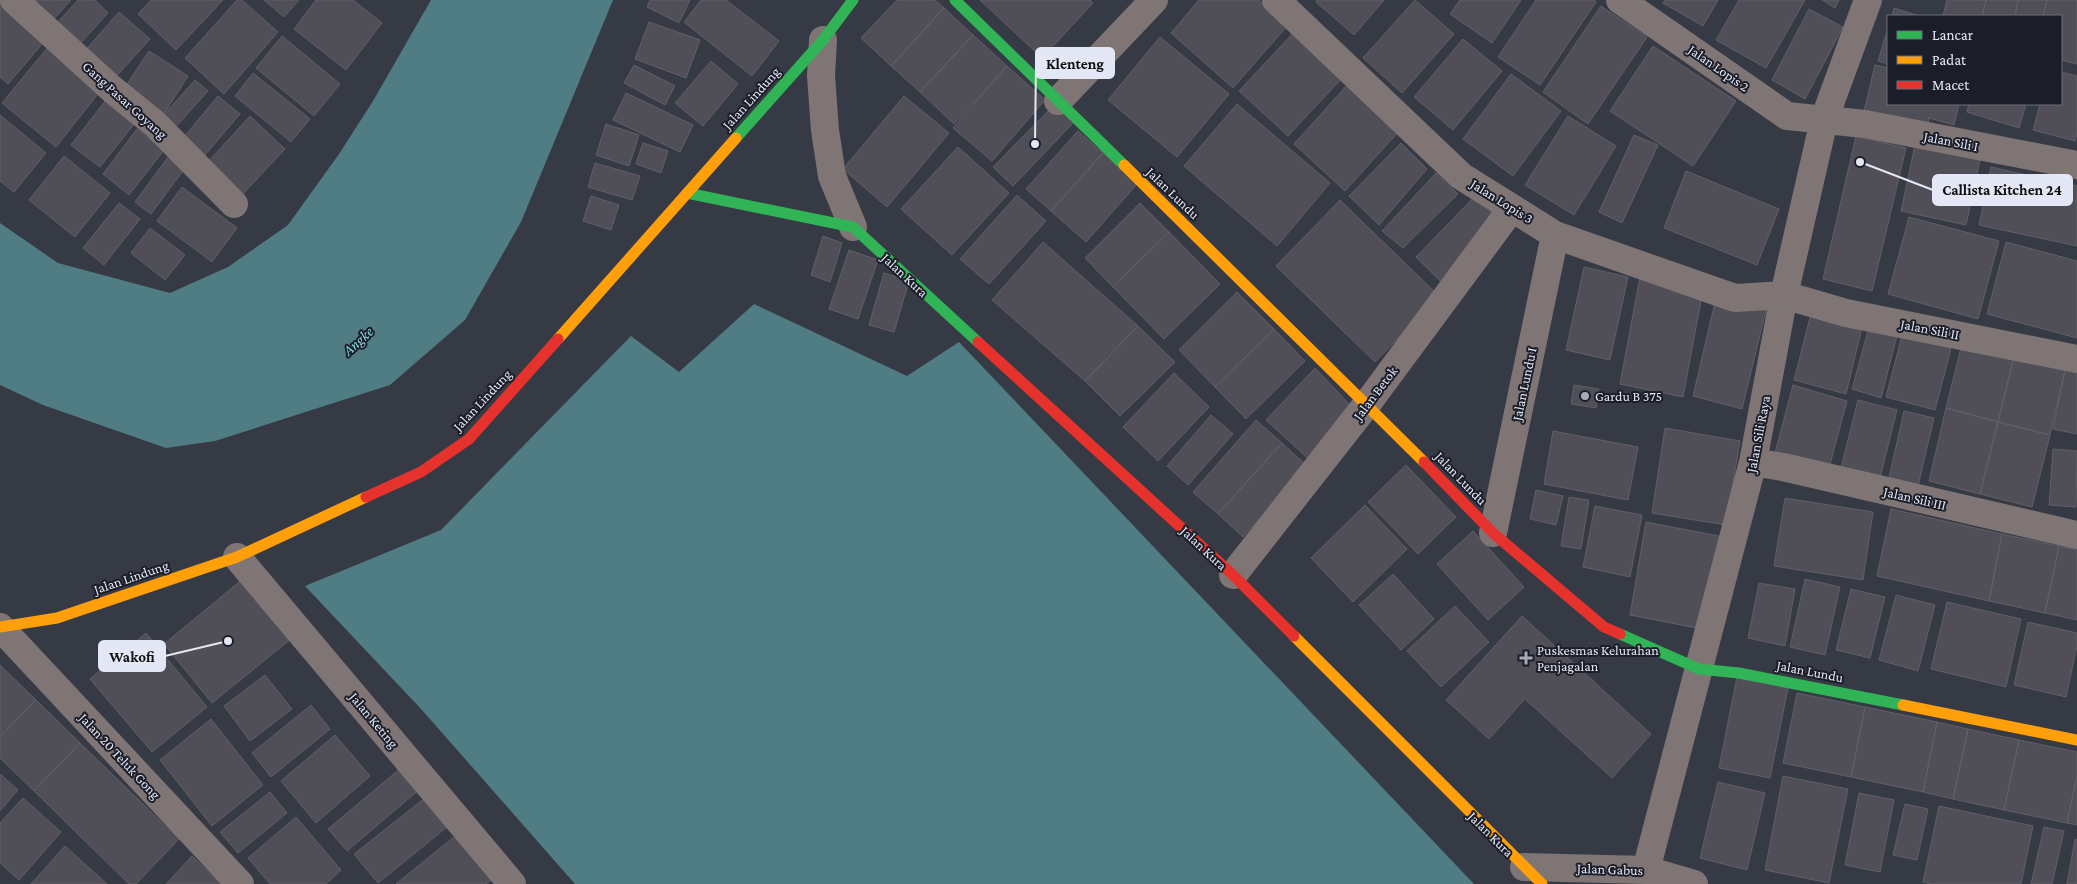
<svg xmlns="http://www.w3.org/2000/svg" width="2077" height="884" font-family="'Crimson Pro',serif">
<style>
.water{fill:#507c83}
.building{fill:#504e56;stroke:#615f68}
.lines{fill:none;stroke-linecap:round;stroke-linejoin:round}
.street{stroke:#807575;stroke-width:28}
.fast{stroke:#30b455;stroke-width:11}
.slow{stroke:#ff9f0a;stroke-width:11}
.jam{stroke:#e5322d;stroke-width:11}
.poi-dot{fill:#a7abb8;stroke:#1b1e28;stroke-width:2}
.labels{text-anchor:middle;stroke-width:4;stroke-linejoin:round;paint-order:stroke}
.street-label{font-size:14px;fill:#e4e8f6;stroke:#1b1e28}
.poi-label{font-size:14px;fill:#e4e8f6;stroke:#1b1e28;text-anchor:start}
.water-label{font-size:15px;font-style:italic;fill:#86d9e5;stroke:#1b1e28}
.leader{fill:none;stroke:#e4e8f6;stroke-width:2}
.callout-dot{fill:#e4e8f6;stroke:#1b1e28;stroke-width:2}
.callout{fill:#e4e8f6;stroke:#e4e8f6;stroke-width:2}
.callout-label{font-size:15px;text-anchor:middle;font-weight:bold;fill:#111}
</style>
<rect width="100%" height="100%" fill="#363a45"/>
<path class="water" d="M431,0H613L521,222L465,320L390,385L215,441L166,448L43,405L0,385V223L58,263L170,293L228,267L288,225L339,154L373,101Z
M754,304L907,376L959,342L1474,884H575L422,710L305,586L441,530L631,336L679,372Z"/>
<path class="building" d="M0,0H6L48,37L8,84L0,77Z
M26,0H71L51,22Z
M78,0H95L108,13L79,45L56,24Z
M151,0H223L176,50L138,14Z
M237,0H242L278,32L224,94L185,58Z
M264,0H299L284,17Z
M316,0H353L382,23L346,70L294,29Z
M650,0H690L679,23L647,7Z
M701,0H726L779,41L752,76L684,22Z
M897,0H935L944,8L891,66L861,38Z
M980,0H1090L1093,3L1042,58Z
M1199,0H1259L1288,25L1233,88L1171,33Z
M1317,0H1384L1354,35L1316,2Z
M1415,0L1454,34L1402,93L1363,58Z
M1460,0H1521L1492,43L1450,14Z
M1536,0H1594L1596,2L1540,85L1498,57Z
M1665,0H1718L1703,26L1663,3Z
M1739,0H1805L1766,68L1716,40Z
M1822,0H1839L1835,8Z
M1947,0H1986L1982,16H1943Z
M1986,0H2018L2015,16H1982Z
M2018,0H2047L2043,16H2015Z
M2047,0H2077V64L2061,60V16H2043Z
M1601,6L1647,37L1588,124L1543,92Z
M944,8L973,35L920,92L891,66Z
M1894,8L1919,16H1892Z
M1809,9L1843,27L1805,99L1772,80Z
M119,12L150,39L112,81L82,54Z
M649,22L700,40L686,78L635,59Z
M1888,28V64L1878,61Z
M1295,31L1344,76L1288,136L1239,91Z
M973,35L1007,66L954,124L920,92Z
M282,36L340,84L314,116L256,68Z
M1160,37L1229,94L1177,157L1108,100Z
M1463,39L1502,71L1453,130L1414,97Z
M1653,46L1736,101L1693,166L1610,111Z
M48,47L101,90L56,147L2,103Z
M149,51L188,76L162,117L122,92Z
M711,61L738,84L703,126L675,103Z
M634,65L675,86L665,105L624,83Z
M1875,65L1888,68V104H1959L1954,125L1929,118L1927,127L1864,111Z
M1007,66L1045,100L992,161L953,128Z
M2061,72L2077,76V133L2075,141L2033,130L2040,104H2061Z
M253,73L310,119L291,142L235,96Z
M1511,74L1561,111L1513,176L1463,139Z
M195,80L208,91L174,129L162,117Z
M1349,83L1401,129L1345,191L1294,144Z
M626,93L693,125L680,152L613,120Z
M218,96L240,114L205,155L184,137Z
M904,96L949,133L887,207L843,169Z
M106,100L135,123L100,167L71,145Z
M1057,102L1076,120L1013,186L993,167Z
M1237,104L1330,183L1277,246L1184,166Z
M1969,104H2026L2019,128L1967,112Z
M0,115L46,153L14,192L0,181Z
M250,116L285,149L242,195L207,163Z
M1568,116L1616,146L1574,215L1525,185Z
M606,124L639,135L629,166L596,155Z
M137,129L164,150L129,195L103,174Z
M1078,131L1103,153L1051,211L1026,189Z
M1634,135L1658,145L1622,223L1599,212Z
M1856,136L1906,148L1872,291L1823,279Z
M643,143L668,151L661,173L636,164Z
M1401,143L1427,169L1379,225L1349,196Z
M1915,145L1980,160L1966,225L1901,211Z
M958,147L1009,193L952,255L901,209Z
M1103,153L1137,184L1086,242L1051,211Z
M64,156L110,193L75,237L29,200Z
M169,156L185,168L151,214L135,202Z
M595,163L640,176L632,200L588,187Z
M1991,167L2077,186V246L1979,225Z
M1686,171L1779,209L1757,265L1664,228Z
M1436,173L1458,194L1403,248L1382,231Z
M182,187L237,228L212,262L157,221Z
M1479,192L1503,218L1446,287L1416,257Z
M1017,195L1046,221L989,284L960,259Z
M591,196L619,205L611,230L583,221Z
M1340,200L1439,296L1375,362L1276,266Z
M119,203L140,219L104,265L83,248Z
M1140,203L1169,232L1113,287L1085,258Z
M1909,217L1999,241L1978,319L1888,294Z
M150,228L185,255L165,280L131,253Z
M1169,232L1220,284L1164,339L1113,287Z
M823,236L842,243L830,282L811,275Z
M1043,242L1138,326L1085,381L992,300Z
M2006,242L2077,261V338L1987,314Z
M849,250L878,260L858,319L829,309Z
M1584,267L1628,277L1610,360L1566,350Z
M884,273L909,281L894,332L869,325Z
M1640,277L1703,290L1683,397L1620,384Z
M1237,292L1274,329L1215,387L1179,350Z
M1716,298L1766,310L1742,409L1693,396Z
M1813,306L1864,319L1846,394L1794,380Z
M1871,320L1899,328L1881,398L1852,389Z
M1138,326L1175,362L1120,416L1085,381Z
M1904,328L1953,341L1935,410L1886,397Z
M1274,329L1305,361L1246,419L1215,387Z
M1963,340L2015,353L1998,422L1946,408Z
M2015,353L2066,366L2050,435L1998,422Z
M2066,366L2077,369V434L2053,429Z
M1315,368L1352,407L1313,463L1266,420Z
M1174,373L1209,407L1158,461L1123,427Z
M1574,385L1599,389L1596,408L1571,404Z
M1793,385L1847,401L1829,468L1775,453Z
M1858,400L1897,410L1880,478L1841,468Z
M1946,408L1998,422L1980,494L1929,481Z
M1904,411L1934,418L1918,486L1889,478Z
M1211,415L1233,434L1188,485L1167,466Z
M1256,420L1282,443L1218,514L1193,492Z
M1998,422L2050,435L2032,507L1980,494Z
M1665,428L1740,441L1726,525L1652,513Z
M1553,431L1638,447L1628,500L1544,484Z
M1282,443L1307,466L1243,537L1218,514Z
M2053,449L2077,451L2076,507L2049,505Z
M1406,465L1456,517L1418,554L1368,502Z
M1536,490L1563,496L1556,525L1530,519Z
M1569,497L1589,500L1581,549L1561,546Z
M1785,498L1873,512L1863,580L1774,566Z
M1365,505L1407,549L1353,602L1311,558Z
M1595,506L1642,515L1630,577L1583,567Z
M1891,509L2002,534L1989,601L1877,576Z
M1646,522L1724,537L1707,630L1630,615Z
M1473,531L1524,587L1488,620L1437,564Z
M2002,534L2059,546L2045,613L1989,601Z
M2059,546L2077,550V620L2045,613Z
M1393,574L1434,619L1401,650L1359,605Z
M244,578L292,638L212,703L164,644Z
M1805,579L1840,587L1825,655L1790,647Z
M1759,583L1795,589L1785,646L1748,638Z
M1851,589L1885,597L1870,658L1836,650Z
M1896,595L1935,605L1918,671L1879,660Z
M1947,602L2021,619L2006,687L1931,669Z
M1455,606L1489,642L1441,687L1407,651Z
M1522,616L1651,734L1612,778L1525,699L1489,739L1446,700Z
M2028,622L2077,633V646L2066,697L2014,685Z
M146,633L207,707L152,752L90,679Z
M0,665L36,700L0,737Z
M265,675L292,709L250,741L224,706Z
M1737,677L1788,688L1770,778L1719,768Z
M1797,693L1865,707L1851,777L1783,763Z
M36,700L80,743L34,791L0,758V737Z
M311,705L330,729L271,777L252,753Z
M1865,707L1937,722L1923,792L1851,777Z
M211,719L263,785L212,826L160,760Z
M1937,722L1968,729L1953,799L1923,792Z
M1968,729L2019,740L2004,810L1953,799Z
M335,735L370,776L316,823L281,781Z
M2019,740L2077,752V775L2067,823L2004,810Z
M80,743L179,839L136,884H129L34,791Z
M402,767L421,788L347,851L328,829Z
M0,774L18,790L0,811Z
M2077,775V825L2067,823Z
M1783,776L1848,789L1829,883L1765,870Z
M1718,782L1765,793L1747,870L1700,858Z
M270,792L287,813L238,853L220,832Z
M1859,793L1894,800L1880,872L1845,865Z
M430,794L453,822L378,883L354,854Z
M23,798L61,832L19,880L0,863V823Z
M1905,804L1928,809L1917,860L1893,855Z
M1939,806L2033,826L2021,884H1931L1923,882Z
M296,817L341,870L326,884H270L248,858Z
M2044,827L2064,831L2052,884H2031Z
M459,833L495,877L486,884H396Z
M2075,839L2077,840V884H2067Z
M65,846L107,884H31Z
M192,856L221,884H166Z"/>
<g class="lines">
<path class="street" d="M14,0L113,90L155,124L234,204
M1276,0L1461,176L1555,235L1735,298L1784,295L1846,313L2077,359
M1620,0L1787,116L1865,124L2077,165
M823,40L821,76L825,130L832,176L853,227
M1058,101L1154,0
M1753,462L1783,467L2077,535
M1493,533L1555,235
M237,557L512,884
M1233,575L1367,404L1512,208
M0,627L240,884
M1524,867L1646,870L1694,884
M1646,870L1753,462L1784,295L1824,120L1868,0"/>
<path class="fast" d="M955,0L1124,165
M736,138L823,40L853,0
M687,193L853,227L978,342
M1620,634L1699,669L1739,673L1903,705"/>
<path class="slow" d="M1124,165L1424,462
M558,339L736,138
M0,627L57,618L237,557L366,497
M1294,636L1542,884
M1903,705L2077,740"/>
<path class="jam" d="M978,342L1233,575L1294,636
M1424,462L1493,533L1604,627L1620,634
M366,497L421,472L469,439L558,339"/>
</g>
<g class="poi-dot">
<circle cx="1585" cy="396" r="5"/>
<path d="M1523.5 650.5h5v5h5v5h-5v5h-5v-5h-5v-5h5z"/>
</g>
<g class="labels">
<g class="street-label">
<text transform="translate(1719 68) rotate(35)" y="5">Jalan Lopis 2</text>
<text transform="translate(751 98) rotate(-48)" y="5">Jalan Lindung</text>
<text transform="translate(125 100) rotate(42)" y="5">Gang Pasar Goyang</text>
<text transform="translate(1951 141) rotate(11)" y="5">Jalan Sili I</text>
<text transform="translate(1173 193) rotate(44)" y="5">Jalan Lundu</text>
<text transform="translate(1502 201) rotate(32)" y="5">Jalan Lopis 3</text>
<text transform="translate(905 275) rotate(43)" y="5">Jalan Kura</text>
<text transform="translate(1930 329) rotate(11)" y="5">Jalan Sili II</text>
<text transform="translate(1524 384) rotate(-78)" y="5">Jalan Lundu I</text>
<text transform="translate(1375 393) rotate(-53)" y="5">Jalan Betok</text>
<text transform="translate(482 400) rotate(-47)" y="5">Jalan Lindung</text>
<text transform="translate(1758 434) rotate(-79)" y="5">Jalan Sili Raya</text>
<text transform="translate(1461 478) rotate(46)" y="5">Jalan Lundu</text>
<text transform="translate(1915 498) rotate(13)" y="5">Jalan Sili III</text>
<text transform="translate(1204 548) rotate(43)" y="5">Jalan Kura</text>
<text transform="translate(131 577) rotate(-19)" y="5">Jalan Lindung</text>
<text transform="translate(1810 671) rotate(11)" y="5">Jalan Lundu</text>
<text transform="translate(374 720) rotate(50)" y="5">Jalan Keting</text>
<text transform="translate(120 756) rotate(47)" y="5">Jalan 20 Teluk Gong</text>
<text transform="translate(1491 834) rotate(45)" y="5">Jalan Kura</text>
<text transform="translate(1610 869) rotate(2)" y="5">Jalan Gabus</text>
</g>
<g class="poi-label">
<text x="1595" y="401">Gardu B 375</text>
<text x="1537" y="655">Puskesmas Kelurahan<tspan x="1537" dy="16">Penjagalan</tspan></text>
</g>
<g class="water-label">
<text transform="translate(358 341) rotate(-42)" y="5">Angke</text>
</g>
</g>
<path class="leader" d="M1035 144L1036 63M1860 162L1933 190M228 641L165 656"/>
<g class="callout-dot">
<circle cx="1035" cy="144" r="5"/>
<circle cx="1860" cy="162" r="5"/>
<circle cx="228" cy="641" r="5"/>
</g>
<g class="callout">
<rect x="1036" y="48" width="78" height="30" rx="5"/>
<rect x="1933" y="175" width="139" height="30" rx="5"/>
<rect x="99" y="641" width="66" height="30" rx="5"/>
</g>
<g class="callout-label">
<text x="1075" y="69">Klenteng</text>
<text x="2002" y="195">Callista Kitchen 24</text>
<text x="132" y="662">Wakofi</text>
</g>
<rect x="1887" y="15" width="175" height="90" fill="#1b1e28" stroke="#6b6f7a"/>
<rect x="1897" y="31" width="25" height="8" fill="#30b455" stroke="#6b6f7a"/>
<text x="1932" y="40" font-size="15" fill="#e4e8f6">Lancar</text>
<rect x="1897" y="56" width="25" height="8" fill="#ff9f0a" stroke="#6b6f7a"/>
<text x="1932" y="65" font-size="15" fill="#e4e8f6">Padat</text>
<rect x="1897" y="81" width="25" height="8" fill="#e5322d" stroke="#6b6f7a"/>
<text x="1932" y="90" font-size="15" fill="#e4e8f6">Macet</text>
</svg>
